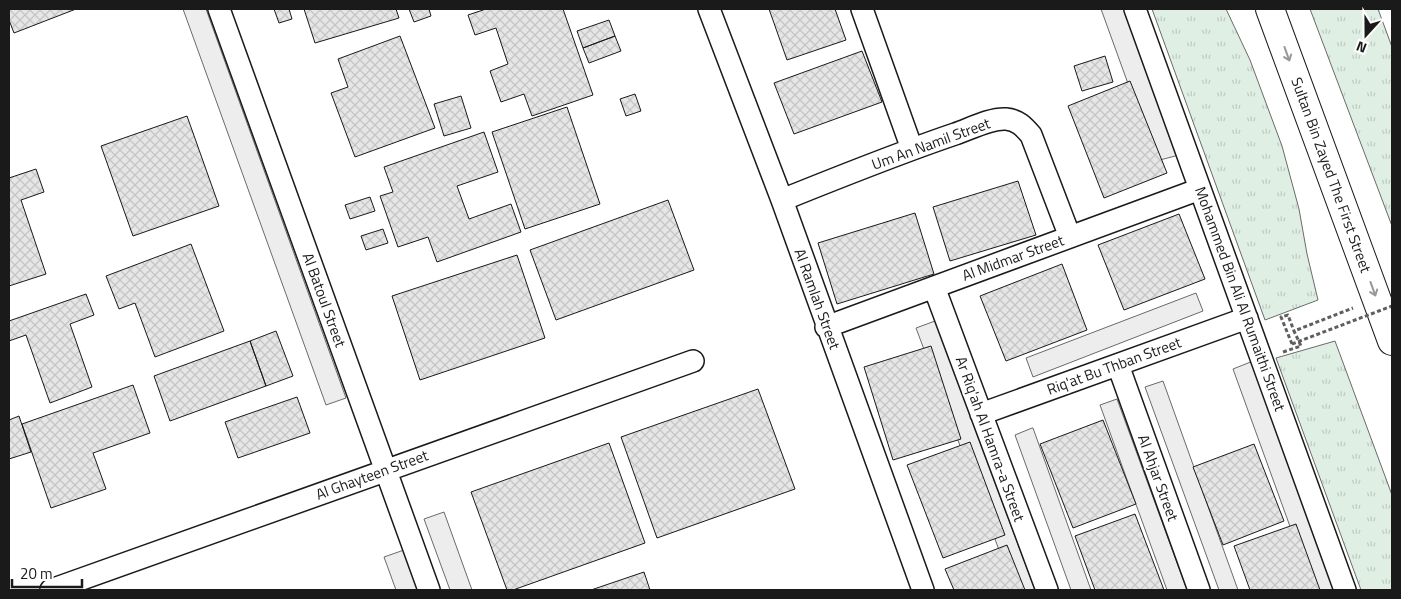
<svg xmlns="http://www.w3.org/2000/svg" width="1401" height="599" font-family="'Titillium Web',sans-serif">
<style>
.grass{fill:url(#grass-tufts);stroke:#6a6a6a}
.parking{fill:#ededed;stroke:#6a6a6a}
.building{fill:url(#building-cross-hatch);stroke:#1a1a1a}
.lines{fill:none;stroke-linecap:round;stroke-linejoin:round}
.street-casing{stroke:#1a1a1a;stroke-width:24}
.primary-casing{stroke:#1a1a1a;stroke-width:30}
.path{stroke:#5f5f5f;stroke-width:3;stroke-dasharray:4 2.5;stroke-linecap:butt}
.street{stroke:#fff;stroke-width:21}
.primary{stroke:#fff;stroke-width:28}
.path-bridge{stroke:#5f5f5f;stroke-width:3;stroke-dasharray:4 2.5;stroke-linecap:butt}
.oneway{stroke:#989898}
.labels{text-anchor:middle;stroke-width:4;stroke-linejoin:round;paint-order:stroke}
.street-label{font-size:15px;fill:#1a1a1a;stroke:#fff}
</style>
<defs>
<pattern id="grass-tufts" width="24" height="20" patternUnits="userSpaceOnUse" patternTransform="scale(1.25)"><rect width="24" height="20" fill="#e0efe3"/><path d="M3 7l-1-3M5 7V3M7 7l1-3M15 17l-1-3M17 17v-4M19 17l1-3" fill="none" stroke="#c0ccc2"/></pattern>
<pattern id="building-cross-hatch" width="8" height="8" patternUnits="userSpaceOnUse" patternTransform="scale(1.25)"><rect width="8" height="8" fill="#e6e6e6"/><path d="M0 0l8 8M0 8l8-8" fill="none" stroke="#c5c5c5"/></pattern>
</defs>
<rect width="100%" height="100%" fill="#fff"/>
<path class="grass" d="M1152,9H1226L1250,60L1282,146L1299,209L1307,254L1318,300L1265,320Z
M1310,9H1378L1392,47V226Z
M1335,341L1392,495V590H1361L1276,358Z"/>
<path class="parking" d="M183,9H206L346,398L326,405Z
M1101,9H1126L1179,155L1156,161Z
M1196,293L1203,311L1033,377L1026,358Z
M935,321L1035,590H1014L916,328Z
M1253,361L1336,590H1313L1233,369Z
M1163,381L1238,590H1219L1145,387Z
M1117,399L1187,590H1167L1100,405Z
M1032,428H1033L1091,590H1071L1015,435Z
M444,512L472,590H450L424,519Z
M404,550L418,590H396L384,557Z"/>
<path class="building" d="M9,9H76L14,33L9,20Z
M274,9H289L292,19L279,23Z
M304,9H396L399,18L315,43Z
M409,9H429L431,16L414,22Z
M486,9H563L593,95L532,116L524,94L501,102L490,71L508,64L496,28L475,35L468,15Z
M769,9H835L846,40L787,60Z
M609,20L615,36L583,48L577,31Z
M400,36L435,128L355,157L331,93L348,87L338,59Z
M615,36L621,51L589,63L583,48Z
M862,51L882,102L794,134L774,83Z
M1105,56L1113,82L1082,91L1074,66Z
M1130,81L1167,173L1104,198L1068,106Z
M635,94L641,111L626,116L620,99Z
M461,96L471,128L444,136L434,104Z
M567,107L600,204L525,229L492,132Z
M187,116L219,206L133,236L101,146Z
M484,132L498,172L457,186L469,219L511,204L521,232L437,262L428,237L398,247L380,196L393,192L384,167Z
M36,169L44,192L21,200L46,274L9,286V178Z
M1018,181L1036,235L950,261L933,207Z
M370,197L375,211L350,219L345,205Z
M668,200L694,270L556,320L530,250Z
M915,213L934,274L837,304L818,243Z
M1179,214L1205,279L1124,310L1098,245Z
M383,229L388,243L366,250L361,236Z
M191,244L224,331L155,357L135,303L119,309L106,276Z
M517,255L545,338L420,380L392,296Z
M1062,264L1087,330L1006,361L980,296Z
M86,294L94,315L70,324L92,387L50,403L26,335L9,341V321Z
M276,331L293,376L266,386L250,341Z
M250,341L266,386L170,421L154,376Z
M931,346L961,439L893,460L864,367Z
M133,385L150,433L93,453L106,489L51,508L22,424Z
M758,389L795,489L657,538L621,437Z
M297,397L310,433L238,458L225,422Z
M19,416L31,452L9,459V420Z
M1103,420L1136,504L1073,528L1040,444Z
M970,442L1005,535L943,558L907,465Z
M609,443L645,543L513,590H507L471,492Z
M1254,444L1284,521L1223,545L1193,467Z
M1135,514L1164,590H1095L1075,536Z
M1296,524L1320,590H1250L1234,546Z
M1007,545L1025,590H954L945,569Z
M644,572L650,590H591Z"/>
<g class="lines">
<defs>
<path id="street" d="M219,9L429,590
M709,9L782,200L923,590
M862,9L912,149
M1135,9L1345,590
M782,200C839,177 896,154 955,134C970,129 990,118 1006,119C1018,120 1024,127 1031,135L1070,237
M934,287L1047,590
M826,327L1200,189
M1118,365L1199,590
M981,414L1247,318
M51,590L693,361"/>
<path id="primary" d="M1270,9L1392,341"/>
</defs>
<use href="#street" class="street-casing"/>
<use href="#primary" class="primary-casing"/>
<path class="path" d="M1292,344L1281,317L1288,315L1294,331
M1283,352L1301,346L1294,331L1353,308"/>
<use href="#street" class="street"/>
<use href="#primary" class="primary"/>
<path class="path-bridge" d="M1292,344L1392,306"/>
</g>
<defs><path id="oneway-shaft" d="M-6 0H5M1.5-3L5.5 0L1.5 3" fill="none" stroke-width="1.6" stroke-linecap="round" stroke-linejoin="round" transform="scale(1.25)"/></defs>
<g class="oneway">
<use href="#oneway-shaft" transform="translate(1287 54) rotate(70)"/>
<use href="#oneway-shaft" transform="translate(1373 289) rotate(70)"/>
</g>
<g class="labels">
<g class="street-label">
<text transform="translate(931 144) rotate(-20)" y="5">Um An Namil Street</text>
<text transform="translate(1331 175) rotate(70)" y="5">Sultan Bin Zayed The First Street</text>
<text transform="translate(1013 258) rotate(-20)" y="5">Al Midmar Street</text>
<text transform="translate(817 299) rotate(70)" y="5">Al Ramlah Street</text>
<text transform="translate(1240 299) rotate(70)" y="5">Mohammed Bin Ali Al Rumaithi Street</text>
<text transform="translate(324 300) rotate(70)" y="5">Al Batoul Street</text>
<text transform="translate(1114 366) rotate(-20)" y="5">Riq'at Bu Thban Street</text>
<text transform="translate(990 439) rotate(70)" y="5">Ar Riq'ah Al Hamra-a Street</text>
<text transform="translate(372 475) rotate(-20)" y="5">Al Ghayteen Street</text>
<text transform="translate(1158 478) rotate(70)" y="5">Al Ahjar Street</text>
</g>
</g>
<rect width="1401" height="599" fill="none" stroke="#1a1a1a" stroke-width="20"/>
<g transform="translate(1366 35) rotate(201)" stroke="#ffffff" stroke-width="4" paint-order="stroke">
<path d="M0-4L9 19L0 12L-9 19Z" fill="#1a1a1a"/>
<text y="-8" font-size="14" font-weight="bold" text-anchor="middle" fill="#1a1a1a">N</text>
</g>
<path d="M12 579v8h70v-8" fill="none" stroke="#1a1a1a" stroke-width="2.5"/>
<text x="20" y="579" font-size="15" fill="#1a1a1a" stroke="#ffffff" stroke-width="4" paint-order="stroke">20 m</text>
</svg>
